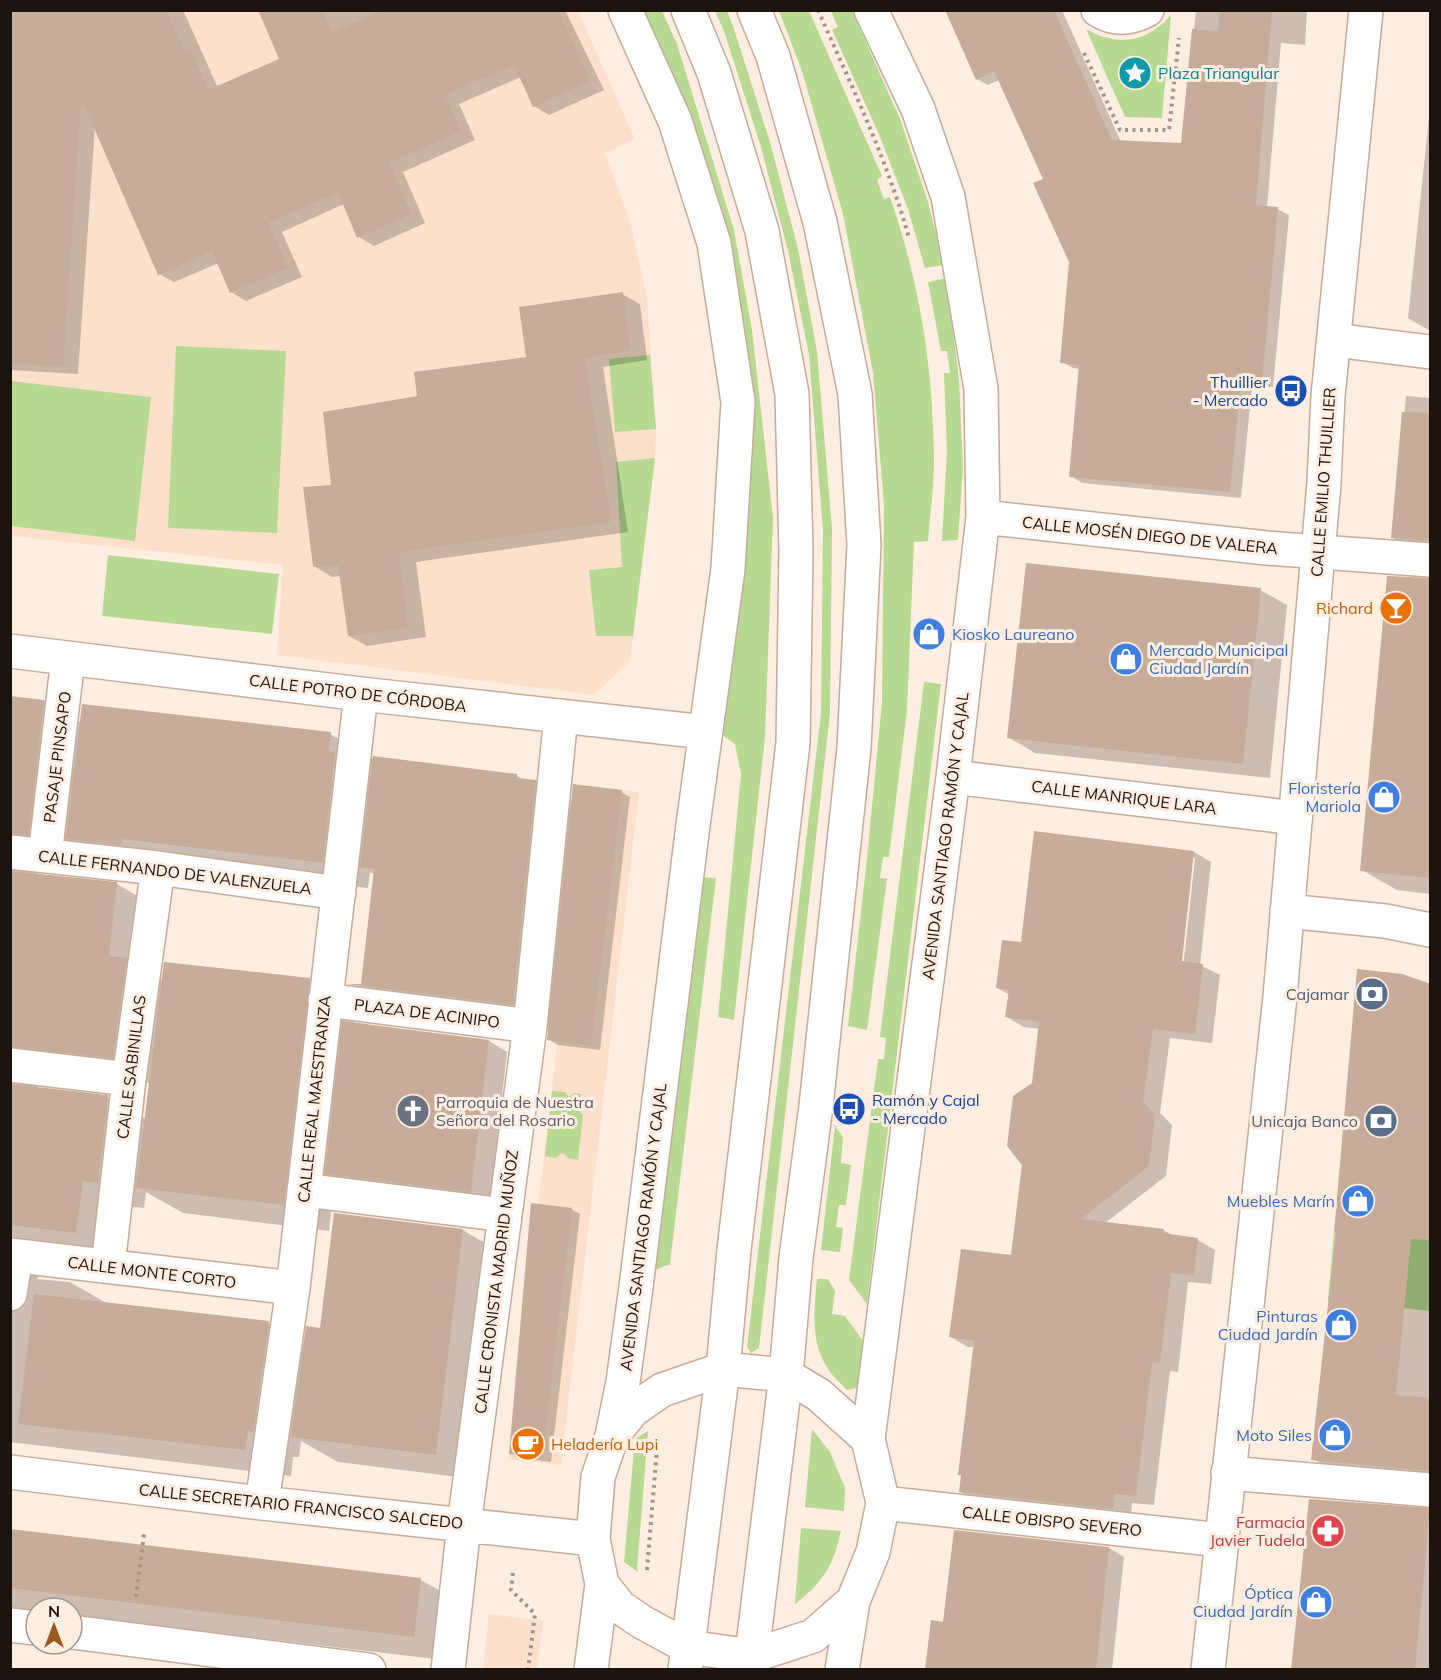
<svg xmlns="http://www.w3.org/2000/svg" width="1441" height="1680" font-family="Mulish,sans-serif">
<style>
.built{fill:#fce0cc}
.green{fill:#b7d992}
.shadow{fill:#0003;fill-rule:evenodd}
.building{fill:#c6ac99}
.lines{fill:none;stroke-linecap:round;stroke-linejoin:round}
.minor-casing{stroke:#c6ac99;stroke-width:36}
.major-casing{stroke:#c6ac99;stroke-width:36}
.path{stroke:#a3958b;stroke-width:4;stroke-dasharray:3 4.5;stroke-linecap:butt}
.minor{stroke:#fff;stroke-width:33}
.major{stroke:#fff;stroke-width:33}
.labels{text-anchor:middle;stroke-width:6;stroke-linejoin:round;paint-order:stroke}
.culture-label{font-size:16px;fill:#0d838f;stroke:#feede1;text-anchor:start}
.transit-label{font-size:16px;fill:#164399;stroke:#feede1;text-anchor:end}
.street-label{font-size:16px;fill:#1c130c;stroke:#feede1}
.food-label{font-size:16px;fill:#c56008;stroke:#feede1;text-anchor:end}
.shop-label{font-size:16px;fill:#366cbe;stroke:#feede1;text-anchor:end}
.service-label{font-size:16px;fill:#4e5e75;stroke:#feede1;text-anchor:end}
.worship-label{font-size:16px;fill:#5b616d;stroke:#feede1;text-anchor:start}
.health-label{font-size:16px;fill:#be3a42;stroke:#feede1;text-anchor:end}
</style>
<rect width="100%" height="100%" fill="#feede1"/>
<path class="built" d="M11,11H578L635,139L605,153L630,221L647,297L656,429L655,458L630,661L594,695L277,655L283,565L11,536Z
M622,790L639,792L561,1465L508,1459L574,903Z
M489,1614L543,1621L537,1669H483Z"/>
<path class="green" d="M635,11H662L677,44L734,230L752,330L773,518L765,737L734,1020L718,1017L741,774L735,744L718,732L747,405Z
M715,11H727L733,26L770,142L798,249L817,351L832,529L830,713L759,1348L751,1353L747,1347L821,713L823,531L809,355L788,251L761,147L724,31Z
M779,11H809L882,176L877,180L884,199L890,197C920,284 933,367 934,459C934,486 930,514 928,541L914,542L907,710L889,857H883L880,878L887,879L867,1030L848,1026L867,859L882,702L884,504L873,373L843,214L802,71Z
M831,11H852L900,119L928,202L944,265L925,268L908,209L878,132L832,30L838,27Z
M1171,15L1162,118L1125,117L1086,29C1118,47 1146,43 1171,15Z
M946,278L959,379L963,467L958,540L942,541L947,451L944,373H950L947,351H941L928,282Z
M176,346L286,351L277,533L168,528Z
M650,355L656,429L615,432L609,359Z
M11,381L151,397L135,541L11,526Z
M655,458L633,636H596L589,570L622,567L616,462Z
M108,555L279,574L272,634L102,616Z
M924,682L941,684L867,1304L849,1280L878,1059H884L886,1038L880,1037Z
M699,877L716,878L670,1264L653,1271Z
M552,1091L565,1092L569,1097L574,1093L581,1094L580,1113L583,1114L578,1160L567,1158L565,1154L561,1153L556,1158L545,1156Z
M835,1126L843,1137L841,1163L851,1165L846,1205H839L836,1227L843,1228L840,1252L821,1250Z
M1334,1232L1430,1240V1311L1328,1300Z
M817,1279H828L835,1291L832,1314L845,1316L863,1341L858,1382L856,1388L847,1390C841,1383 833,1377 828,1369C810,1341 814,1310 817,1279Z
M812,1429L830,1452L845,1488L844,1511L805,1507Z
M648,1431L637,1570L638,1572L624,1562L635,1439Z
M801,1528L841,1531C833,1567 823,1582 795,1604Z"/>
<path class="shadow" d="M10,10H183L218,88L281,60L260,10H565L604,90L549,115L534,106L521,77L459,104L475,140L403,172L425,223L374,246L359,237L344,204L282,232L302,277L246,301L231,292L219,263L174,282L159,274L95,126L78,374L10,370Z
M947,10H1062L1121,142L1183,145L1196,10H1307L1305,45L1281,43L1267,207L1277,209L1289,215L1273,387L1252,386L1241,498L1082,483L1071,476L1080,369L1073,368L1062,362L1070,262L1045,179L999,80L988,85L977,79Z
M1430,107V331L1408,318Z
M622,294L640,304L647,360L603,367L628,532L416,562L426,637L367,646L349,636L341,576L332,577L314,566L333,486L418,397L527,358Z
M1406,396L1430,398V558L1393,538Z
M1430,580V894L1397,890L1362,870Z
M1260,590L1287,605L1270,778L1035,753L1008,737Z
M10,697L44,701L81,723L330,734L374,759L517,776L524,780L535,781L573,803L621,792L630,797L600,1050L558,1045L549,1040L550,1029L394,1009L352,985L362,986L375,875L370,872L368,888L167,865L41,867L37,875L117,884L162,910L155,976L163,980H309L355,1006L353,1024L489,1041L507,1052L490,1202L335,1178L329,1231L183,1213L146,1192L144,1208L128,1206L121,1269L41,1270L37,1279L70,1282L108,1304L269,1323L305,1344L322,1329L463,1230L508,1257L482,1480L338,1462L301,1441L299,1457H293L291,1476L10,1442ZM58,1072L150,1083L146,1119L108,1097L37,1089L40,1080Z
M1194,852L1211,862L1200,965L1220,975L1212,1043L1170,1038L1160,1113L1172,1125L1166,1176L1105,1223L1163,1230L1174,1236L1198,1240L1215,1250L1211,1284L1188,1282L1178,1372L1170,1371L1154,1505L1132,1503L1131,1518L978,1502L960,1492L975,1347H968L951,1337L1012,1257L1040,1029L1024,1027L1007,1017L1010,995L997,988L1022,944ZM1192,858H1195L1183,969L1180,968Z
M1430,985V1488L1350,1480L1313,1459Z
M571,1209L580,1214L551,1462L519,1458L510,1453Z
M1430,1510V1670H1293Z
M10,1530L421,1580L467,1606L460,1662L72,1616V1608H36V1612L10,1609Z
M1109,1548L1124,1557L1112,1670H926L945,1623Z"/>
<path class="building" d="M10,10H166L185,52L190,49L208,90L279,59L258,10H322L332,33L383,10H558L590,81L533,107L514,65L445,95L461,131L389,163L411,214L357,238L338,192L268,223L288,268L230,293L212,251L158,275L81,98L63,367L10,363Z
M945,10H1054L1112,140L1181,143L1192,29L1218,31L1220,10H1272L1256,205L1278,207L1262,382L1241,380L1230,492L1069,477L1079,365L1060,363L1069,262L1033,183L1043,179L994,71L976,80Z
M623,292L630,350L585,358L611,522L399,552L408,628L348,636L338,565L313,567L303,487L331,485L323,412L417,396L414,372L526,357L519,307Z
M1402,412L1431,413V541L1391,538Z
M1026,563L1261,588L1243,764L1007,738Z
M1387,576L1431,578V878L1360,871Z
M10,696L44,700L29,835L10,834Z
M82,704L331,732L329,751L335,752L323,863L122,839L121,845L66,839Z
M373,756L517,774V778L536,780L513,1005L347,984H361L374,869L360,867Z
M573,784L622,790L591,1046L547,1040Z
M1034,831L1194,851L1182,961L1203,964L1195,1034L1153,1029L1143,1102L1155,1114L1149,1166L1081,1219L1164,1229L1163,1233L1198,1238L1194,1275L1171,1273L1160,1363L1152,1362L1136,1496L1115,1494L1113,1509L959,1492L961,1475H958L974,1341L949,1337L961,1249L1011,1255L1022,1165L1007,1146L1013,1096L1032,1083L1039,1022L1005,1017L1009,990L996,988L1002,940L1021,942Z
M10,871L117,882L109,956L127,958L113,1058L10,1047Z
M164,962L310,978L284,1205L136,1188Z
M1357,969L1402,974L1431,984V1240L1411,1239L1396,1395L1431,1398V1471L1311,1460L1336,1232H1334Z
M342,1021L489,1040L471,1192L325,1174Z
M10,1084L108,1095L98,1183L83,1181L76,1233L10,1225Z
M531,1203L572,1208L542,1458L509,1454Z
M334,1213L463,1229L436,1455L291,1437L306,1326L320,1328Z
M34,1294L269,1321L253,1432L248,1431L245,1450L18,1424Z
M1309,1499L1430,1508L1415,1670H1291Z
M10,1529L421,1578L414,1637L10,1588Z
M954,1530L1109,1547L1096,1670H925L931,1620L943,1622Z"/>
<g class="lines">
<defs>
<path id="minor" d="M1098,10C1115,21 1130,19 1147,10
M1334,340L1430,352
M983,517L1267,548L1430,560
M10,651L361,694L705,732
M953,777L1295,818
M10,852L158,868L339,893
M45,856L68,658
M1287,911L1385,921L1430,930
M325,1000L530,1026
M10,1065L129,1079
M304,1190L505,1215
M10,1255L293,1288
M108,1266L129,1079L158,868
M10,1294L16,1256
M612,1436L633,1410L662,1390L723,1369L786,1375L819,1395L868,1439
M10,1472L262,1503L593,1539
M1228,1473L1430,1490
M262,1503L293,1288L361,694
M883,1503L1221,1540
M602,1584L620,1607L642,1622L688,1647L752,1656L813,1636L853,1601
M10,1625L36,1628
M72,1632L369,1670
M448,1670L464,1525L530,1026L561,716
M591,1670L602,1584L593,1539L598,1477L612,1436L623,1382L636,1287L693,825L728,569L738,402L714,243L675,121L625,10
M842,1670L853,1601L873,1552L883,1503L868,1439L953,777L983,517L981,389L948,197L918,109L871,10"/>
<path id="major" d="M685,1670L723,1369L734,1250L793,743L796,551L792,394L762,231L714,73L688,10
M750,1670L786,1375L796,1258L816,1106L854,748L864,545L855,394L820,222L773,56L754,10
M1208,1670L1280,997L1324,483L1328,396L1366,10"/>
</defs>
<use href="#minor" class="minor-casing"/>
<use href="#major" class="major-casing"/>
<path class="path" d="M818,10C851,85 887,159 909,238
M1084,53L1120,130H1169L1179,38
M647,1570L657,1449
M513,1573L511,1590L535,1614L528,1670
M136,1597L144,1534"/>
<use href="#minor" class="minor"/>
<use href="#major" class="major"/>
</g>
<defs>
<symbol id="sight-disc" viewBox="-11 -11 22 22"><circle r="9.5" fill="#0f9aa8" stroke="#feede1"/><path d="M0-6L1.8-2.2L6-1.7L2.9 1.2L3.7 5.4L0 3.3L-3.7 5.4L-2.9 1.2L-6-1.7L-1.8-2.2Z" fill="#fff"/></symbol>
<symbol id="bus-disc" viewBox="-11 -11 22 22"><circle r="9.5" fill="#1a4fb4" stroke="#feede1"/><path d="M-5-6H5V4H4V6H2V4H-2V6H-4V4H-5ZM-3.5-4V0h7V-4ZM-3.5 1.2v1.5H-2V1.2ZM2 1.2v1.5H3.5V1.2Z" fill="#fff"/></symbol>
<symbol id="bar-disc" viewBox="-11 -11 22 22"><circle r="9.5" fill="#e8710a" stroke="#feede1"/><path d="M-6-5H6L.8 .8V4.5H3.5V6h-7V4.5H-.8V.8Z" fill="#fff"/></symbol>
<symbol id="shop-disc" viewBox="-11 -11 22 22"><circle r="9.5" fill="#3f7fe0" stroke="#feede1"/><path d="M-5-2.5h2.3a2.7 3.5 0 0 1 5.4 0H5L5.5 6h-11ZM-1.5-2.5h3a1.5 2.3 0 0 0-3 0Z" fill="#fff"/></symbol>
<symbol id="bank-disc" viewBox="-11 -11 22 22"><circle r="9.5" fill="#5c6f8a" stroke="#feede1"/><path d="M-6-4H6V4H-6ZM0-2.3a2.3 2.3 0 1 0 0 4.6a2.3 2.3 0 1 0 0-4.6Z" fill="#fff"/></symbol>
<symbol id="church-disc" viewBox="-11 -11 22 22"><circle r="9.5" fill="#6b7280" stroke="#feede1"/><path d="M-1.2-6h2.4v3.5h3.3v2.4h-3.3V6h-2.4V-.1h-3.3v-2.4h3.3Z" fill="#fff"/></symbol>
<symbol id="cafe-disc" viewBox="-11 -11 22 22"><circle r="9.5" fill="#e8710a" stroke="#feede1"/><path d="M-5.5-4.5H6V0H3Q3 3.5 0 3.5H-2.5Q-5.5 3.5-5.5 0ZM3-3.2v2h1.7v-2ZM-6 4.5H4V6H-6Z" fill="#fff"/></symbol>
<symbol id="pharmacy-disc" viewBox="-11 -11 22 22"><circle r="9.5" fill="#e0444e" stroke="#feede1"/><path d="M-2-6h4v4h4v4h-4v4h-4v-4h-4v-4h4Z" fill="#fff"/></symbol>
</defs>
<g fill-rule="evenodd">
<use href="#sight-disc" x="1116" y="54" width="38" height="38"/>
<use href="#bus-disc" x="1272" y="372" width="38" height="38"/>
<use href="#bar-disc" x="1377" y="589" width="38" height="38"/>
<use href="#shop-disc" x="910" y="615" width="38" height="38"/>
<use href="#shop-disc" x="1107" y="640" width="38" height="38"/>
<use href="#shop-disc" x="1365" y="778" width="38" height="38"/>
<use href="#bank-disc" x="1353" y="975" width="38" height="38"/>
<use href="#bus-disc" x="830" y="1090" width="38" height="38"/>
<use href="#church-disc" x="394" y="1092" width="38" height="38"/>
<use href="#bank-disc" x="1362" y="1102" width="38" height="38"/>
<use href="#shop-disc" x="1339" y="1182" width="38" height="38"/>
<use href="#shop-disc" x="1322" y="1306" width="38" height="38"/>
<use href="#shop-disc" x="1316" y="1416" width="38" height="38"/>
<use href="#cafe-disc" x="509" y="1425" width="38" height="38"/>
<use href="#pharmacy-disc" x="1309" y="1512" width="38" height="38"/>
<use href="#shop-disc" x="1297" y="1583" width="38" height="38"/>
</g>
<g class="labels">
<g class="culture-label">
<text x="1158" y="79">Plaza Triangular</text>
</g>
<g class="transit-label">
<text x="1268" y="388">Thuillier<tspan x="1268" dy="18">- Mercado</tspan></text>
<text x="872" y="1106" text-anchor="start">Ramón y Cajal<tspan x="872" dy="18">- Mercado</tspan></text>
</g>
<g class="street-label">
<text transform="translate(1323 482) rotate(-86)" y="6">CALLE EMILIO THUILLIER</text>
<text transform="translate(1150 535) rotate(6)" y="6">CALLE MOSÉN DIEGO DE VALERA</text>
<text transform="translate(358 693) rotate(7)" y="6">CALLE POTRO DE CÓRDOBA</text>
<text transform="translate(57 757) rotate(-83)" y="6">PASAJE PINSAPO</text>
<text transform="translate(1124 797) rotate(7)" y="6">CALLE MANRIQUE LARA</text>
<text transform="translate(945 836) rotate(-83)" y="6">AVENIDA SANTIAGO RAMÓN Y CAJAL</text>
<text transform="translate(175 872) rotate(7)" y="6">CALLE FERNANDO DE VALENZUELA</text>
<text transform="translate(427 1013) rotate(7)" y="6">PLAZA DE ACINIPO</text>
<text transform="translate(131 1067) rotate(-83)" y="6">CALLE SABINILLAS</text>
<text transform="translate(314 1099) rotate(-84)" y="6">CALLE REAL MAESTRANZA</text>
<text transform="translate(643 1227) rotate(-83)" y="6">AVENIDA SANTIAGO RAMÓN Y CAJAL</text>
<text transform="translate(152 1272) rotate(7)" y="6">CALLE MONTE CORTO</text>
<text transform="translate(496 1282) rotate(-83)" y="6">CALLE CRONISTA MADRID MUÑOZ</text>
<text transform="translate(301 1506) rotate(6)" y="6">CALLE SECRETARIO FRANCISCO SALCEDO</text>
<text transform="translate(1052 1521) rotate(6)" y="6">CALLE OBISPO SEVERO</text>
</g>
<g class="food-label">
<text x="1373" y="614">Richard</text>
<text x="551" y="1450" text-anchor="start">Heladería Lupi</text>
</g>
<g class="shop-label">
<text x="952" y="640" text-anchor="start">Kiosko Laureano</text>
<text x="1149" y="656" text-anchor="start">Mercado Municipal<tspan x="1149" dy="18">Ciudad Jardín</tspan></text>
<text x="1361" y="794">Floristería<tspan x="1361" dy="18">Mariola</tspan></text>
<text x="1335" y="1207">Muebles Marín</text>
<text x="1318" y="1322">Pinturas<tspan x="1318" dy="18">Ciudad Jardín</tspan></text>
<text x="1312" y="1441">Moto Siles</text>
<text x="1293" y="1599">Óptica<tspan x="1293" dy="18">Ciudad Jardín</tspan></text>
</g>
<g class="service-label">
<text x="1349" y="1000">Cajamar</text>
<text x="1358" y="1127">Unicaja Banco</text>
</g>
<g class="worship-label">
<text x="436" y="1108">Parroquia de Nuestra<tspan x="436" dy="18">Señora del Rosario</tspan></text>
</g>
<g class="health-label">
<text x="1305" y="1528">Farmacia<tspan x="1305" dy="18">Javier Tudela</tspan></text>
</g>
</g>
<rect width="1441" height="1680" fill="none" stroke="#1c130c" stroke-width="24"/>
<g transform="translate(54 1626)"><circle r="28" fill="#feede1" stroke="#a4968c" stroke-width="1.5"/>
<path d="M0-4.5L10 22L0 15L-10 22Z" fill="#9a5b23"/>
<text y="-9" font-size="16" font-weight="bold" text-anchor="middle" fill="#1c130c">N</text>
</g>
</svg>
